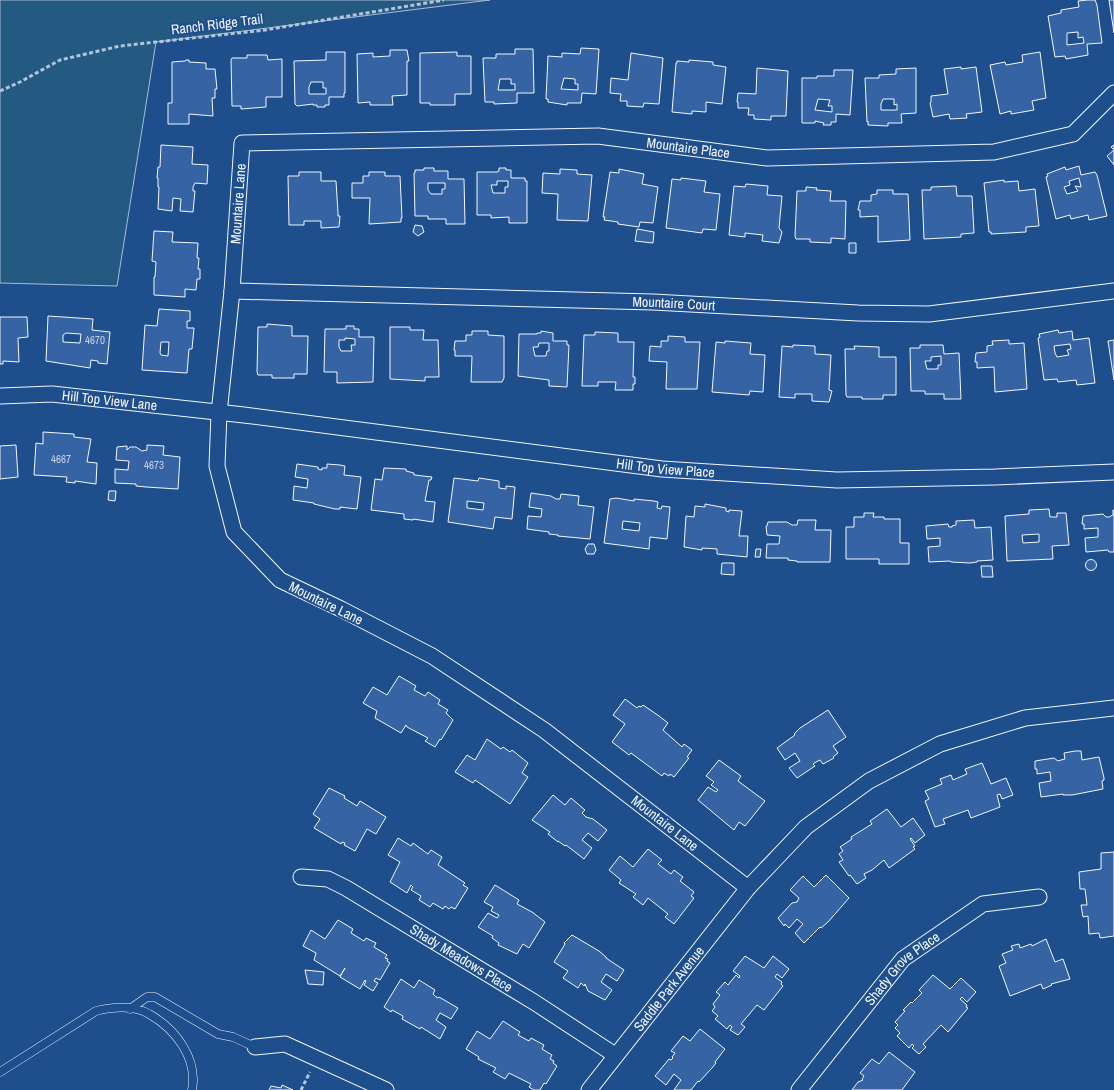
<svg xmlns="http://www.w3.org/2000/svg" width="1114" height="1090" font-family="'Archivo Narrow',sans-serif">
<style>
.green{fill:#245a82;stroke:#a8bbd7}
.building{fill:#3563a3;stroke:#f2f6ff;fill-rule:evenodd}
.lines{fill:none;stroke-linecap:round;stroke-linejoin:round}
.lane-casing{stroke:#f2f6ff;stroke-width:9}
.street-casing{stroke:#f2f6ff;stroke-width:17}
.path{stroke:#b3c4dc;stroke-width:3;stroke-dasharray:4 2.5;stroke-linecap:butt}
.lane{stroke:#1f4e8c;stroke-width:8}
.street{stroke:#1f4e8c;stroke-width:15}
.labels{text-anchor:middle;stroke-width:4;stroke-linejoin:round;paint-order:stroke}
.number-label{font-size:11px;fill:#c3d1e8}
.street-label{font-size:14px;fill:#f2f6ff;stroke:#1f4e8c}
</style>
<rect width="100%" height="100%" fill="#1f4e8c"/>
<path class="green" d="M0,0H490L156,42L117,286L0,283Z"/>
<path class="building" d="M1088,0H1095L1097,5L1102,43L1087,44L1088,55L1066,59L1065,56L1055,57L1048,16L1061,13V10L1079,7L1078,1ZM1078,32V38L1083,37L1084,43L1067,45V33Z
M1109,0H1114V33Z
M581,48L599,49L596,94L582,93L581,103H567V105L548,102V99H546L548,56L562,57V53L580,54ZM564,78L575,79V84H578V90L561,89Z
M515,49H533L534,93H517V103L494,104V102H485L483,58H496V54H515ZM500,79H511V84H515V90H498Z
M390,50H407L409,61H407V95L392,96L393,105H370V102L358,103L357,54L373,53V57L390,56Z
M326,52H345V93H344V97H329V105H325V107H317V105H313V104L297,106L295,104L294,61L326,60ZM311,82H323V88H326V94H309V87Z
M457,52V56H471V94H455V105H430V103H420V53Z
M1040,52L1046,98L1032,101L1034,110L1011,114V111L1000,114L990,65L1005,62L1006,65L1023,62L1022,55Z
M631,53L663,58L659,104L644,103L643,107L627,106V101H620L621,94L610,93L611,78L628,80Z
M247,55H267L268,60L282,59V97H266V107L241,109V106H232L231,60L232,58H247Z
M186,60H189V62L206,63V69H215L217,89H215V98H212L213,116L189,114V124H168V103H172V62L185,61Z
M689,60L713,62V65L726,67L722,104L706,102V112L692,111V114L672,112L676,63H677V61L689,62Z
M961,67V69L976,67L982,112L966,114L967,118L950,119L949,114L933,117L930,103L931,102V96L948,94L944,69Z
M757,68L788,71L786,116H771V120L754,119V115H748L749,108H738V102H737L738,93L756,94Z
M916,68V113L901,114L902,123H888V126L868,125V121L867,122L865,78H879V75L896,74V69ZM883,99H894V105L897,104V110H881V104Z
M834,70H853L850,115L836,114V122H831V125H823L824,123L815,121V123H802V78H817V76H834ZM818,99L830,100L828,106H832V112L815,110Z
M161,145L193,147L192,164L208,165L207,184L195,183L193,187V191H195L193,212L180,211L181,199L173,198L172,211L158,209L159,187H158V178H157L158,167H160Z
M1114,145V165L1107,156L1114,150L1111,147Z
M1079,166L1081,175L1095,172L1097,175L1107,216L1089,220L1088,215L1071,219L1070,215L1056,219L1046,177L1048,176L1047,174L1065,167L1066,170ZM1079,178L1081,187L1075,186L1078,191L1067,194L1064,187L1070,185L1069,181Z
M424,168H434V171H448V179H464L465,224H446V219H428V216H415L414,173H415V170H424ZM428,183H445V189H442V194H431L428,190Z
M499,168H506V170H511V178H525V181H527V223H509V217L491,218V215H477V172H497L499,171ZM497,181H508V187H505V193H493L491,185H497Z
M560,169L577,170V174L592,175L588,221L557,220L558,194L542,193L543,173L560,174Z
M619,169L644,174L642,184L658,187L653,223L640,222L639,227L618,224V222L604,220L605,217H603L610,172L619,173Z
M299,172H321V181H336L338,213V216H340L339,227L321,228V221H304V225H289L288,176H299Z
M369,172H385V176H400L402,218H401V222L369,224L370,198H352V183H363V176H369Z
M681,178L706,181L704,192L720,194L716,230L703,229L702,233L666,228L672,179L681,180Z
M1004,180V182L1018,181L1019,191L1035,189L1039,226L1026,227V232L991,234V232H989L984,183Z
M746,184L768,186L767,195L782,196L779,228L782,232L779,243L762,241L763,235L745,233V237L729,235L734,186L745,187Z
M956,186L957,196H972L974,233L961,234V237L924,239L922,190H931V187Z
M806,187L817,188L816,190L831,191L830,201H846L845,239L831,238V243L810,242V239H796L795,236L797,191H806Z
M877,190H893V194H908L910,240L878,242V216L860,217V210H858L860,201H871V195L877,194Z
M415,225L422,226L424,232L418,236L413,232Z
M637,229L654,232L653,243L635,241Z
M154,231L173,232L172,242L198,243L197,258H199L198,269H200V279H197L196,290L185,289V297L154,295V277H155L156,262L152,261Z
M849,243H856V253H849Z
M159,309L190,311V321H187V328H194L192,349H189L187,373L142,370L145,325L157,326ZM161,342H169L168,356L161,355L160,353Z
M48,316L93,319L92,330L110,332L107,364L98,363V361L91,360L90,368L46,361ZM66,333L81,334L80,343L63,342V335Z
M0,317H27L28,337L18,338L19,362L3,361V364H0Z
M267,324L292,326V336H308L307,374H294V378H272V375H258L257,372L258,327H267Z
M346,326H354V329H359V337H374L373,382L337,383V372H324L325,329H346ZM345,338L355,339V345H351L352,351H341L339,347V340H345Z
M390,327H410V330H424L423,340H438L439,377H425V381L390,379Z
M1058,330L1059,333L1072,331L1073,340L1089,338L1095,383L1077,385L1076,380L1058,382L1057,379L1044,380L1038,338L1040,337L1039,334ZM1070,344L1071,349L1067,350L1069,355L1057,357L1055,353L1054,346Z
M472,331H488V335L504,336V378L502,382H471L472,356H455V350H454L455,341H466V335H472Z
M541,331L553,333V341H567V345H569L567,387L549,386V380L518,376L519,334H537V333H541ZM539,343H549V351H547L546,356H535L533,347H538Z
M595,332L618,333V342H634L633,377H635V384H633V390H615L616,382H598V386H582L584,335H595Z
M668,336L685,337V342H700L697,389H666L667,362L649,361L650,346L661,347V341H668Z
M1009,340V344L1024,343L1027,389L995,392L994,367L977,368V362H975L976,353L987,352V346L993,345L992,341Z
M1114,340V380L1108,341Z
M725,341L751,343L750,354L765,355L763,392L750,391L749,395L712,392L716,342L725,343Z
M793,345L815,346V354L831,355L829,390L832,391L829,402L812,401V394H795V398L779,397L782,346L793,347Z
M920,345H943L944,354L959,353L961,399H944V394H925V391H911L910,348H920ZM941,356V365H938V369H927L925,361H931V357Z
M854,346L879,347V357H896V395H883V399H862V397H847L846,395L845,349H855Z
M43,432L74,434V437L91,439L87,462L97,463L96,484L75,481V483L66,482L67,477L34,475L36,443L43,444Z
M16,445L18,477L0,479V446Z
M147,445L164,446L163,455L180,457L178,489L146,487L136,486V484L115,483V469L128,470L129,461L116,460L117,447L127,446V450L130,447H136L142,451L147,450Z
M297,464L318,467V469L322,470V468H327V464L340,465L345,466L344,475L361,477L357,509L340,507V509H335L314,504V503L293,500L294,486L307,488L308,479L295,477Z
M384,468L406,469V471L414,473V475L432,477L431,480H429L425,501L435,502L433,522L413,519V520L404,519V514L371,510L375,479L382,480Z
M454,478L478,481L479,478L499,481V488L506,489V486L515,487L512,519L495,517L493,529L448,522ZM467,501L484,503L483,510L467,508Z
M109,491H116L115,501L108,500Z
M531,493L551,496L556,499H560L561,494L579,496L578,505L594,507L590,539L558,536V535L549,534V532L527,529L528,516L541,517L542,509L529,507Z
M616,498L634,501V499L654,501L658,502L657,508L661,509L662,506L670,507L667,539L650,537L649,549L604,543L610,499ZM623,521L640,523L639,531L622,529Z
M705,504L726,508V511L729,512V510L742,511L739,536H748L747,557L717,554V549L702,548V550L684,547L686,516L694,517L695,506L705,507Z
M1049,509L1050,517H1057V513H1066L1069,545L1052,546L1053,559L1007,561L1005,516L1029,514V510ZM1039,534V542L1023,543L1022,535Z
M1113,510H1114V552H1109L1108,550L1086,552L1085,538L1098,537V528L1084,529V524H1082L1083,516L1103,514L1106,517H1109L1113,515Z
M864,513H874L873,517H884V519H900V543H909V564H879V559H846V527H854V517H864Z
M798,520H816L815,530H831L830,562H797V561L788,560V558H766L767,544H779L780,536L767,535L766,526H767L768,522H787L792,525H797Z
M974,520L975,528L991,527L993,560L977,561V562L970,563L951,562L950,561L929,562L928,547L940,546V538L927,539L926,526L948,524L949,527H952V526L956,525V521Z
M588,544H594L596,550L594,554H587L585,549Z
M756,549H761L760,557H755Z
M1085.5 565a5.5 5.5 0 1 1 11 0a5.5 5.5 0 1 1-11 0Z
M722,563H734V575L721,574Z
M981,566H992L993,577H982Z
M399,676L416,686L414,690L425,696L428,692L440,700L438,704L448,710L446,713L453,720L441,740L440,739L435,747L425,741L428,738L407,727L406,725L401,733L375,718L377,711L363,703L373,687L387,695Z
M625,699L637,708L639,706L641,707L643,705L659,716L668,723L663,730L682,747L684,744L692,750L687,757L689,758L674,777L670,774L669,776L664,773L662,776L631,753L629,755L612,742L625,724L613,715Z
M828,710L846,737L833,746L838,753L833,757L834,758L823,764L820,760L816,762L813,764L815,766L797,778L789,768L800,761L795,753L785,760L777,748L795,735L794,734L800,728Z
M487,739L501,749L503,747L510,752L512,750L528,763L522,773L528,777L510,804L475,780L473,783L455,772L467,755L475,760Z
M1075,751H1081L1082,760L1099,757L1104,778V780L1102,781L1103,789L1072,795H1063V794L1041,797L1039,783L1051,781L1050,772L1037,774V769H1035V761L1054,758L1058,761L1061,760L1065,759L1064,753Z
M719,760L741,776L738,781L765,801L745,826L739,822L734,830L698,800L708,787L716,792L718,790L711,785L714,782L706,776Z
M982,763L991,784L1006,778L1013,795L1002,799L1000,794L997,795L1000,807L971,818L968,810L943,819L945,824L935,827L925,801L929,799L925,791L942,784L940,779L951,775L953,780L967,774L965,769Z
M329,788L345,796L344,798L357,806L360,801L386,817L376,834L367,829L355,851L344,845L345,843L342,842L341,844L314,828L320,819L313,814Z
M553,795L565,805L571,798L585,810L582,813L586,817L593,819L607,830L598,841L588,833L582,840L592,848L584,859L566,845L565,846L558,841V842L548,834L550,832L532,820Z
M887,809L901,827L913,818L925,835L915,843L911,838L910,839L915,846L913,847L915,849L889,868L884,860L872,870L864,874L866,878L857,884L850,875L849,876L839,862L843,860L839,854L843,851L840,847L852,839L851,837L872,824L870,821Z
M398,838L411,846L413,843L428,854L431,850L442,857L438,865L465,883L463,885L468,888L455,909L451,907L449,909L445,906L443,909L433,903L430,907L419,900L421,896L411,890L413,887L411,885L407,893L390,882L400,862L388,855Z
M648,849L662,860L658,864L671,874L674,870L683,877L680,881L694,892L691,896L694,898L674,924L665,917L668,914L648,898L643,905L633,897L636,894L619,883L621,880L609,870L620,856L633,867Z
M1114,852V936L1100,938L1099,933L1089,934L1088,916L1083,917L1081,905H1087L1085,889H1080L1079,872L1101,869V853Z
M826,875L849,898L828,922L821,928L820,927L804,943L795,933L803,924L797,919L789,928L785,924L784,926L778,918L792,903L797,902L799,898L790,890L803,876L814,887Z
M495,885L519,900L517,904L532,912L545,922L529,948L523,944L517,954L498,945L499,943L492,938L493,936L478,927L488,913L497,918L499,915L491,911L493,907L484,902Z
M338,920L353,929L351,933L364,941L366,938L376,943L374,947L387,955L385,958L388,959L387,961L390,963L380,980L376,978L374,981L378,983L373,991L364,985L366,981L365,980L360,989L340,977L345,968L340,976L314,960L316,953L303,946L311,930L325,939Z
M572,935L599,951L606,957V958L624,970L617,981L606,974L601,982L612,990L605,1000L588,991L585,984L584,986L581,983L578,988L563,978L568,971L554,962L565,944L564,943Z
M1046,939L1055,962L1063,959L1070,979L1051,984L1052,985L1043,989L1041,984L1010,996L999,966L1006,963L1002,954L1013,950L1011,946L1019,944L1020,948L1031,944L1032,946Z
M745,956L764,968L773,956L789,969L782,978L777,974L775,977L782,982L781,984L783,986L764,1010L757,1005L741,1024L745,1027L738,1035L730,1030L732,1027L730,1025L727,1029L715,1019L718,1016L712,1011L715,1007L713,1004L720,995L716,992L725,982L728,985L736,975L739,978L740,976L733,971Z
M305,970L324,972L323,985L308,984Z
M933,975L950,989L961,978L976,992L967,1002L962,997L960,999L967,1005L966,1007L968,1008L948,1032L941,1025L923,1044L926,1047L919,1054L912,1048L914,1046L912,1044L909,1048L897,1036L900,1033L895,1028L898,1025L895,1022L905,1011L903,1010L911,1002L912,1003L922,993L919,990Z
M401,979L414,988L419,980L435,990L433,994L435,996L438,998L439,997L458,1008L451,1019L440,1013L436,1020L446,1027L440,1039L421,1027L420,1029L402,1019L403,1016L392,1010L391,1012L384,1007Z
M503,1021L520,1032L518,1035L529,1041L531,1038L544,1045L542,1049L552,1055L550,1059L554,1061L553,1063L557,1066L546,1084L544,1083L540,1090H534L529,1087L531,1084L509,1073L505,1079L493,1072L496,1068L478,1059L479,1057L466,1049L477,1031L490,1039Z
M700,1029L725,1049L715,1062L716,1063L712,1068L699,1082L698,1081L691,1090H674L681,1080L674,1074L666,1085L655,1076L669,1059L671,1060L673,1058L672,1057L675,1053L671,1051L683,1036L690,1041Z
M889,1052L915,1072L902,1090H852L858,1082L863,1080L862,1079L864,1076L860,1073L872,1059L879,1064Z
M282,1085L293,1090H269L271,1086L281,1088Z"/>
<g class="lines">
<defs>
<path id="lane" d="M130,1009L147,997H155L218,1034L233,1037L255,1047
M0,1072L96,1011C112,1007 134,1005 149,1014C176,1029 198,1059 192,1090"/>
<g id="street">
<path id="s1" d="M232,291L653,302L858,313L929,314L1114,291"/>
<path id="s2" d="M0,396L52,394L244,415L662,469L837,480L995,477L1114,472"/>
<path id="s3" d="M301,877L328,879L346,888L534,1002L615,1055"/>
<path id="s4" d="M748,888L544,730L432,656L341,609L280,580L234,532L217,466L219,413L232,291L242,143L598,136L767,158L994,152L1073,134L1114,93"/>
<path d="M255,1047L285,1044L386,1090"/>
<path id="s5" d="M589,1090L748,888L806,827L869,781L940,744L1025,718L1114,708"/>
<path id="s6" d="M799,1090L903,959L983,904L1039,897"/>
</g>
</defs>
<use href="#lane" class="lane-casing"/>
<use href="#street" class="street-casing"/>
<path class="path" d="M0,91L20,82L60,60L120,46L265,30L444,0
M301,1090L310,1072"/>
<use href="#lane" class="lane"/>
<use href="#street" class="street"/>
</g>
<g class="labels">
<g class="number-label">
<text x="95" y="344">4670</text>
<text x="61" y="463">4667</text>
<text x="154" y="469">4673</text>
</g>
<g class="street-label">
<text transform="translate(217 24) rotate(-7)" y="5">Ranch Ridge Trail</text>
<text dy="5" stroke="none"><textPath href="#s4" startOffset="1468">Mountaire Place</textPath></text>
<text dy="5" stroke="none"><textPath href="#s4" startOffset="960">Mountaire Lane</textPath></text>
<text dy="5" stroke="none"><textPath href="#s1" startOffset="442">Mountaire Court</textPath></text>
<text dy="5" stroke="none"><textPath href="#s2" startOffset="110">Hill Top View Lane</textPath></text>
<text dy="5" stroke="none"><textPath href="#s2" startOffset="670">Hill Top View Place</textPath></text>
<text transform="translate(326 603) rotate(26)" y="5">Mountaire Lane</text>
<text transform="translate(665 823) rotate(38)" y="5">Mountaire Lane</text>
<text dy="5" stroke="none"><textPath href="#s3" startOffset="182">Shady Meadows Place</textPath></text>
<text dy="5" stroke="none"><textPath href="#s6" startOffset="160">Shady Grove Place</textPath></text>
<text dy="5" stroke="none"><textPath href="#s5" startOffset="129">Saddle Park Avenue</textPath></text>
</g>
</g>
</svg>
